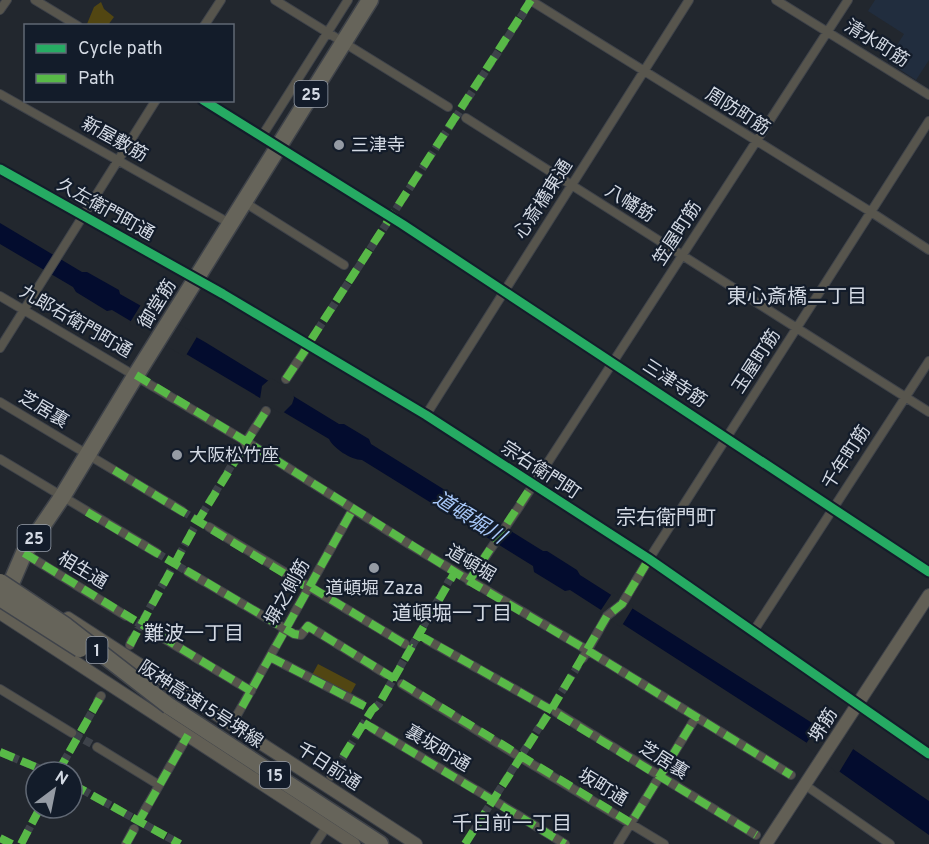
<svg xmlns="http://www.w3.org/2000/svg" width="929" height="844" font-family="Overpass,'Noto Sans JP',sans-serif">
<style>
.built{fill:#212d3e}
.green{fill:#524612}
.water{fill:#030c2e}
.pier{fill:#22272e}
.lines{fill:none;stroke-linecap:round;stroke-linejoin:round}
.street-tunnel{stroke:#3d4249;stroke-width:8;stroke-dasharray:8 4;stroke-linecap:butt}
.street-casing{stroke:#3f434a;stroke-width:10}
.secondary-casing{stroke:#3f434a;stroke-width:14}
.highway-casing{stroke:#3f434a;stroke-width:19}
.street{stroke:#57554d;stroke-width:8}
.secondary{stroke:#625f55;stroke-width:12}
.highway{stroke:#66645a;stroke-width:16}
.highway-bridge-casing{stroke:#3f434a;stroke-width:19;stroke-linecap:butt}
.highway-bridge{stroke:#66645a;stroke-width:16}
.quiet{stroke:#58b947;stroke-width:8;stroke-dasharray:15 8;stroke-linecap:butt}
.cycleway-casing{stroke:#131c2a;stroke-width:13}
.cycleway{stroke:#26ab63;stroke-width:9}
.poi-dot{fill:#959ba4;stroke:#131c2a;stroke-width:2}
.labels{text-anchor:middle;stroke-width:4.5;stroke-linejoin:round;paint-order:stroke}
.shield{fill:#131c2a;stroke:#99a0ac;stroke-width:1.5}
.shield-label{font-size:16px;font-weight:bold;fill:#d3d9e3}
.street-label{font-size:18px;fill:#d3d9e3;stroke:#131c2a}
.poi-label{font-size:18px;fill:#d3d9e3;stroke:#131c2a;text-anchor:start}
.neighbourhood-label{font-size:20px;fill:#d3d9e3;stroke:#131c2a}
.water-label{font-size:20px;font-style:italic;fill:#a8c8f9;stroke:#131c2a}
</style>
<rect width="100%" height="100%" fill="#22272e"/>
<path class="built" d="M875,0H929V60L916,80L887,61L904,34L868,11Z"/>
<path class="green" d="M101,2L104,9L114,17L108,25L87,24L94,7Z
M318,664L356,684L350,695L312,675Z"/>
<path class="water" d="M0,223L82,272H87L119,290L120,294L205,342L339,424H344L369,439L371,444L543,551H547L577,570L580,575L853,749L929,801V835L840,772L807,743L570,590L565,591L534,572L533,566L362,460C351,460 333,448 329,439L112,310L107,311L76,292L73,287L0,244Z"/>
<path class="pier" d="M142,303L198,335L185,357L129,324Z
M271,378L293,391L294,398L292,404L282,414L261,402L260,399L262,386Z
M613,592L634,606L621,627L599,613Z
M819,725L855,746L838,774L805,745Z"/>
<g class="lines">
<path class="street-tunnel" d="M311,340L526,9
M182,511L209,527
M157,553L188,572
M126,616L158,635
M132,640L198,521L242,448
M74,734L97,747
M0,752L48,772
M336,769L372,710L379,704L450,579
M58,772L98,701
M72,784L180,844
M0,838L12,844
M21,844L40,808
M465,844L583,658"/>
<defs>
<path id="street" d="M35,0L78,26
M275,0L448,107
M530,0L871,212L929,250
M776,0L929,95
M0,10L7,0
M204,26L221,0
M0,94L231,224
M203,100L381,210
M466,118L929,412
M262,136L348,0
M0,169L223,294L426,415L649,559L929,754
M244,202L344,265
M402,224L929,572
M0,296L247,442L412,546L587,650L791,775
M0,348L156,100
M286,379L306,349
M0,402L182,511
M426,415L689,0
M242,448L266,411
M0,459L157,553
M209,527L405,644
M24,553L126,616
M188,572L294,634L301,635L308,626L386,674
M469,581L517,510L848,0
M753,632L929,361
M158,635L251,691
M427,640L546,707
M130,645L132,640
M270,657L361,704
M583,658L607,616L622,604L649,559L929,121
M402,684L515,754
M0,689L72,733
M98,701L101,696
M556,712L756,835
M232,724L353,509
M372,728L488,797
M97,747L159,785
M525,760L664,844
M331,776L336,769
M805,785L890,844
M498,803L565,844
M142,815L188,735
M126,844L134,829
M315,844L327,826
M618,844L696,717"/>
<path id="secondary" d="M0,613L354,844
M68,618L416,844
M766,844L929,595"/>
<path id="highway" d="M0,599L12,581L24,553L62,497L131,383L370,0
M169,706L380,844"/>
</defs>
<use href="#street" class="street-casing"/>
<use href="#secondary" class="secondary-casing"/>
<use href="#highway" class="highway-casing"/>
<use href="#street" class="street"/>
<use href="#secondary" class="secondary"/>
<use href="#highway" class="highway"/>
<defs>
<path id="highway-bridge" d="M0,582L66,626L169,706
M0,598L80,649"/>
</defs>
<use href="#highway-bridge" class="highway-bridge-casing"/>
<use href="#highway-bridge" class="highway-bridge"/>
<path class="quiet" d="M311,340L531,0
M136,375L247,442L469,581L587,650L791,775
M286,379L306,349
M114,470L303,585L309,586L411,648
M87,512L294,634L301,635L308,626L631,823L696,717
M24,553L251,691
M469,581L533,484
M419,635L551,710L756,835
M130,645L198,521L266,411
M270,657L372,710
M242,707L353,509
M364,723L565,844
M0,752L48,772
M58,772L101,696
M331,776L372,710L379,704L455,572
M72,784L180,844
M0,838L12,844
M21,844L40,808
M126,844L188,735
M465,844L551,710L607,616L622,604L649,559"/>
<defs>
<path id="cycleway" d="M203,100L402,224L929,572
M0,169L223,294L426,415L649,559L929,754"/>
</defs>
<use href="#cycleway" class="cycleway-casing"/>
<use href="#cycleway" class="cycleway"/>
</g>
<g class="poi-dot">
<circle cx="339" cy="145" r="6"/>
<circle cx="177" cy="455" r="6"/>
<circle cx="374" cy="568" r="6"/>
</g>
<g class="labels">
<g class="shield">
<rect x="294.5" y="81" width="33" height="26" rx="4.5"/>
<rect x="17.5" y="525" width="33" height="26" rx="4.5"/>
<rect x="86.5" y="637" width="21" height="26" rx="4.5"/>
<rect x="260" y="762" width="30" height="26" rx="4.5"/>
</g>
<g class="shield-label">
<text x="311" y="100">25</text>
<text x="34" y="544">25</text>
<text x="97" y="656">1</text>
<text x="275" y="781">15</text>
</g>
<g class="street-label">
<text transform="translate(877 43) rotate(32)" y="6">清水町筋</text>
<text transform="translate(738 111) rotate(32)" y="6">周防町筋</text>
<text transform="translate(115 139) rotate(29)" y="6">新屋敷筋</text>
<text transform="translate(543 199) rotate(-57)" y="6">心斎橋東通</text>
<text transform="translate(630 203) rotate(32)" y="6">八幡筋</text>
<text transform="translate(106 209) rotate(29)" y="6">久左衛門町通</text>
<text transform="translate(677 233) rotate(-57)" y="6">笠屋町筋</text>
<text transform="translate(157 304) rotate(-58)" y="6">御堂筋</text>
<text transform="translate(76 321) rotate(30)" y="6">九郎右衛門町通</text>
<text transform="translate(756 361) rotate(-57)" y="6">玉屋町筋</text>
<text transform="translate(675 383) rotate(33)" y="6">三津寺筋</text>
<text transform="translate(44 409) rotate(31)" y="6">芝居裏</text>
<text transform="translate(846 457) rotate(-57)" y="6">千年町筋</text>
<text transform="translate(541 470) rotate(33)" y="6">宗右衛門町</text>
<text transform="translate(471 563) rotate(31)" y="6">道頓堀</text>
<text transform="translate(83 570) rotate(31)" y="6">相生通</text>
<text transform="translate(287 592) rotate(-61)" y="6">塀之側筋</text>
<text transform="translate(201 704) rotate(33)" y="6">阪神高速15号堺線</text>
<text transform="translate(823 725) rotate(-58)" y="6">堺筋</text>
<text transform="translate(438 748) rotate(31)" y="6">裏坂町通</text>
<text transform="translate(664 760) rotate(32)" y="6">芝居裏</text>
<text transform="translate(329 766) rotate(33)" y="6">千日前通</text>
<text transform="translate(603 787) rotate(31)" y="6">坂町通</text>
</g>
<g class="poi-label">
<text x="351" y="151">三津寺</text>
<text x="189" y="461">大阪松竹座</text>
<text x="374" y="594" text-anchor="middle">道頓堀 Zaza</text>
</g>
<g class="neighbourhood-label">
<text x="797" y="303">東心斎橋二丁目</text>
<text x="666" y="524">宗右衛門町</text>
<text x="452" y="620">道頓堀一丁目</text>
<text x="194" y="640">難波一丁目</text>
<text x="512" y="830">千日前一丁目</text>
</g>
<g class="water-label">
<text transform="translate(470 517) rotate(32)" y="7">道頓堀川</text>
</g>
</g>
<rect x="24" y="24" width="210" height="78" fill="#131c2a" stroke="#606874" stroke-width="1.5"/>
<rect x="36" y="44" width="30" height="9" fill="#26ab63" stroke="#606874" stroke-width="1.5"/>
<text x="78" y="54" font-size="18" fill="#d3d9e3">Cycle path</text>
<rect x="36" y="74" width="30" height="9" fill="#58b947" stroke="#606874" stroke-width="1.5"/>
<text x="78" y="84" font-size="18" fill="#d3d9e3">Path</text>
<g transform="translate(54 790) rotate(32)"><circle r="28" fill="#131c2a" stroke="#606874" stroke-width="1.5"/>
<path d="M0-4.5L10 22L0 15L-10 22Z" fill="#959ba4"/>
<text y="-9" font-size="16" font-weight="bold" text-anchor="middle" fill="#d3d9e3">N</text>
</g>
</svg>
